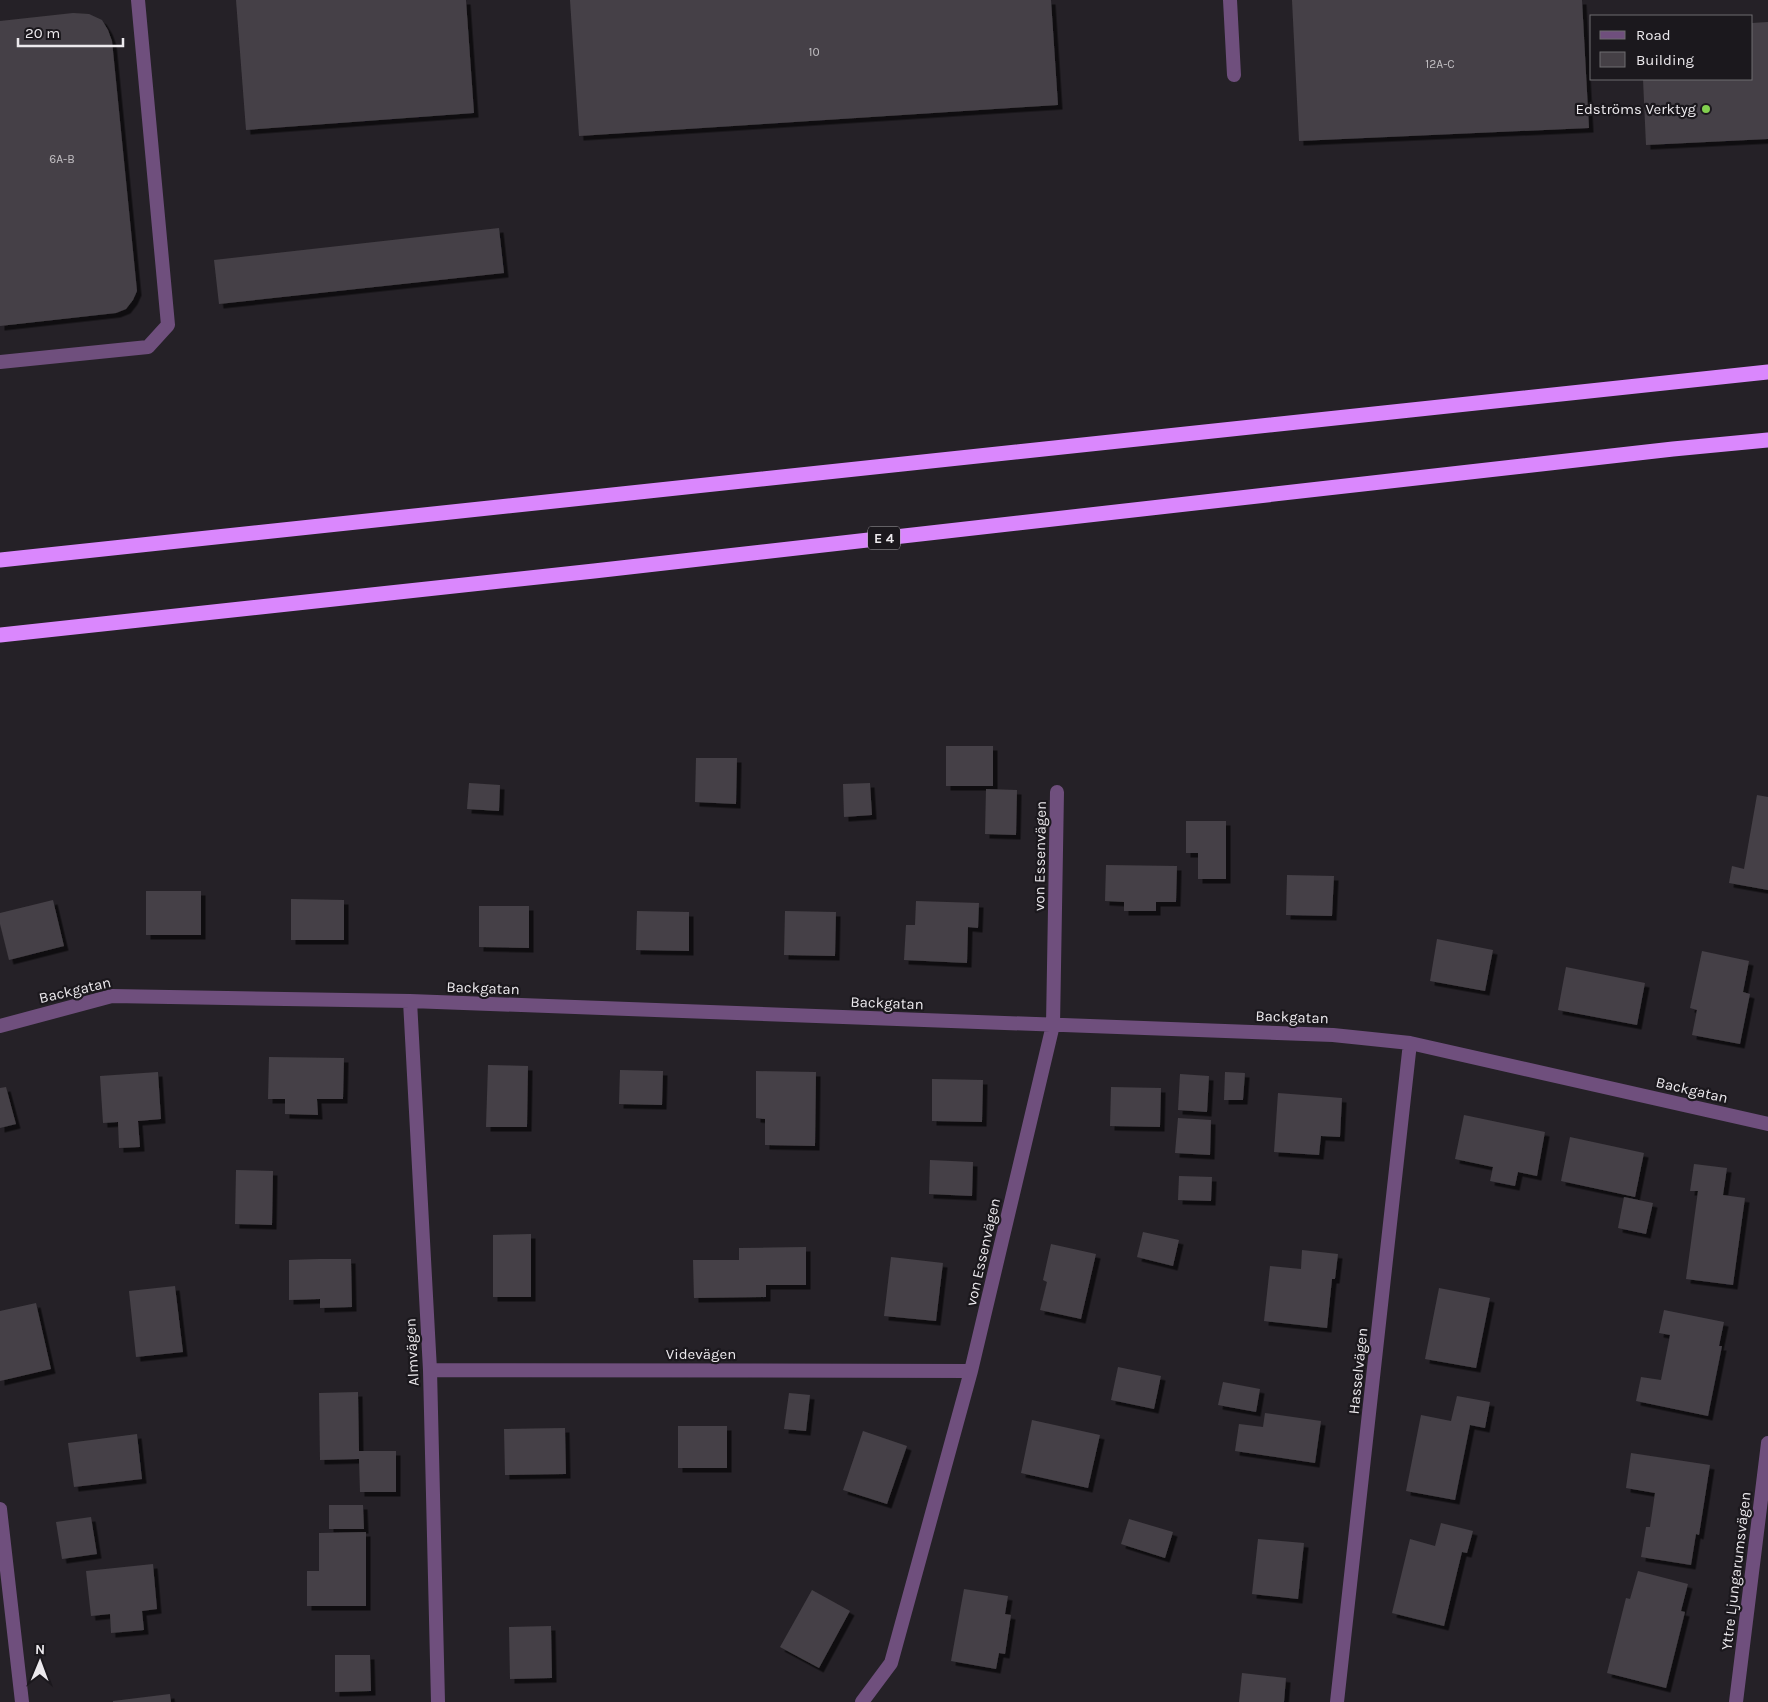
<svg xmlns="http://www.w3.org/2000/svg" width="1768" height="1702" font-family="Karla,sans-serif">
<style>
.building{fill:#454046;filter:url(#shadow)}
.lines{fill:none;stroke-linecap:round;stroke-linejoin:round}
.service{stroke:#6f4f7d;stroke-width:14}
.minor{stroke:#6f4f7d;stroke-width:14}
.motorway{stroke:#da87fd;stroke-width:15}
.poi-dot{fill:#82d04f;stroke:#1b181d;stroke-width:2}
.labels{text-anchor:middle;stroke-width:4.5;stroke-linejoin:round;paint-order:stroke}
.number-label{font-size:12px;fill:#c2bfc3}
.shield{fill:#1b181d;stroke:#adaaaf;stroke-width:1}
.shield-label{font-size:14px;font-weight:bold;fill:#ece9ed}
.poi-label{font-size:15px;fill:#ece9ed;stroke:#1b181d;text-anchor:end}
.street-label{font-size:15px;fill:#ece9ed;stroke:#1b181d}
</style>
<defs>
<filter id="shadow"><feDropShadow dx="4.5" dy="4.5" stdDeviation="0" flood-color="#0009"/></filter>
</defs>
<rect width="100%" height="100%" fill="#252127"/>
<path class="building" d="M236,0H466L474,113L246,130Z
M570,0H1051L1058,105L579,136Z
M1292,0H1582L1589,128L1299,141Z
M73,13L89,14L102,20L108,30L112,41L137,291L133,300L126,309L116,313L0,326V21Z
M1768,22V139L1646,145L1643,79H1752V23Z
M499,228L504,273L219,304L214,260Z
M946,746H993V786H946Z
M696,758H737L736,804L695,802Z
M469,783L500,785L499,811L467,809Z
M870,783L872,815L844,817L843,784Z
M986,789L1017,790L1016,835L985,834Z
M1757,795L1768,797V890L1729,883L1732,866L1744,869Z
M1186,821H1226V879H1198V853H1186Z
M1106,865L1177,866L1176,902H1156V911H1124V902L1105,901Z
M1287,875L1334,876L1332,916L1286,915Z
M146,891H201V935H146Z
M291,899L344,900V940H291Z
M53,900L64,946L9,960L0,924V913Z
M916,901L979,903L978,928L968,927L967,963L904,960L906,925H915Z
M479,906H529V948L479,947Z
M637,911L689,912V951L636,950Z
M785,911L836,912L835,956L784,955Z
M1437,939L1493,950L1485,991L1430,981Z
M1702,951L1749,961L1743,992L1750,994L1740,1044L1692,1035L1697,1010L1690,1008Z
M1566,967L1645,983L1637,1025L1558,1010Z
M269,1057L344,1058L343,1099H317L318,1115L285,1114V1099H268Z
M488,1065L528,1066L527,1127H486Z
M620,1070L663,1071L662,1105L619,1104Z
M756,1071L816,1072L815,1146L765,1145V1119L756,1118Z
M158,1072L161,1119L138,1121L140,1147L119,1148L118,1122L103,1123L100,1076Z
M1225,1072L1245,1073L1243,1100H1224Z
M1180,1074L1209,1076L1207,1112L1178,1110Z
M932,1079L983,1080L982,1122L932,1121Z
M6,1087L16,1124L0,1128V1088Z
M1111,1087L1161,1088L1160,1127L1110,1126Z
M1278,1093L1342,1098L1340,1137L1321,1136L1319,1155L1274,1152Z
M1464,1115L1545,1132L1537,1176L1518,1172L1515,1186L1490,1181L1493,1167L1455,1159Z
M1178,1118L1211,1120L1210,1155L1175,1153Z
M1570,1137L1644,1153L1635,1197L1561,1181Z
M930,1160L973,1162L972,1196L929,1194Z
M1694,1164L1727,1168L1723,1195L1745,1198L1733,1285L1686,1279L1698,1191H1690Z
M236,1170L273,1171L272,1225L235,1224Z
M1179,1176L1212,1177L1211,1201L1178,1200Z
M1624,1197L1653,1203L1646,1234L1618,1228Z
M1143,1232L1179,1240L1173,1266L1137,1257Z
M531,1234V1297H493V1235Z
M1051,1244L1096,1254L1081,1319L1040,1310L1047,1282L1043,1280Z
M806,1247V1285H766V1297L694,1298L693,1260H739V1248Z
M1302,1250L1338,1254L1335,1279H1332L1327,1328L1264,1321L1270,1266L1301,1269Z
M891,1257L943,1263L936,1321L884,1316Z
M319,1259H351L352,1307L320,1308V1299L289,1300V1260Z
M175,1286L183,1352L136,1357L129,1291Z
M1439,1288L1490,1298L1476,1368L1425,1359Z
M36,1303L51,1369L0,1381V1311Z
M1664,1310L1724,1322L1719,1346H1722L1708,1416L1636,1401L1641,1377L1661,1380L1670,1335L1659,1333Z
M1118,1367L1161,1376L1154,1409L1111,1400Z
M1223,1382L1260,1389L1256,1412L1218,1405Z
M358,1392L359,1451H396V1492H360L359,1459L320,1460L319,1393Z
M789,1393L810,1395L806,1431L784,1429Z
M1457,1396L1490,1402L1485,1428L1470,1425L1455,1500L1406,1491L1421,1415L1451,1421Z
M1265,1413L1321,1421L1315,1463L1235,1451L1239,1424L1263,1427Z
M1032,1420L1100,1435L1088,1488L1021,1473Z
M678,1426H727V1468H678Z
M565,1428L566,1474L505,1475L504,1429Z
M863,1431L907,1446L887,1504L843,1490Z
M137,1434L142,1479L74,1487L68,1443Z
M1631,1453L1710,1465L1699,1535L1696,1534L1691,1565L1641,1557L1646,1527H1650L1655,1493L1626,1488Z
M329,1505H363L364,1529H329Z
M91,1517L97,1554L62,1559L56,1522Z
M1129,1519L1173,1532L1165,1558L1121,1544Z
M1441,1523L1473,1531L1467,1553L1462,1552L1444,1626L1392,1613L1410,1539L1435,1546Z
M366,1532V1606H307V1571H319V1533Z
M1258,1539L1304,1543L1298,1599L1252,1594Z
M153,1564L157,1609L142,1611L144,1630L111,1633L110,1614L91,1616L86,1571Z
M1638,1571L1688,1584L1681,1611L1685,1612L1666,1688L1607,1673L1626,1598L1630,1599Z
M964,1589L1008,1596L1005,1614L1011,1615L1005,1654L999,1653L996,1669L951,1661Z
M812,1590L850,1611L819,1668L780,1647Z
M551,1626L552,1678L510,1679L509,1627Z
M335,1655H370L371,1691L335,1692Z
M1242,1673L1286,1678L1284,1702H1239Z
M170,1694L171,1702H113V1701Z"/>
<g class="lines">
<path class="service" d="M1230,0L1234,75
M0,362L148,347L168,325L138,0"/>
<path class="minor" d="M410,1001L430,1370L438,1702
M0,1026L112,996L410,1001L1333,1035L1410,1043L1768,1124
M430,1370L971,1371
M0,1509L22,1702
M862,1702L891,1663L971,1371L1053,1025L1057,792
M1337,1702L1410,1043
M1736,1702L1768,1443"/>
<path class="motorway" d="M0,560L1768,372
M0,635L594,571L1673,449L1768,440"/>
</g>
<circle class="poi-dot" cx="1706" cy="109" r="5"/>
<g class="labels">
<g class="number-label">
<text x="814" y="56">10</text>
<text x="1440" y="68">12A-C</text>
<text x="62" y="163">6A-B</text>
</g>
<rect class="shield" x="868" y="526.5" width="32" height="23" rx="4"/>
<g class="shield-label">
<text x="884" y="543">E 4</text>
</g>
<g class="poi-label">
<text x="1696" y="114">Edströms Verktyg</text>
</g>
<g class="street-label">
<text transform="translate(1040 856) rotate(-89)" y="5">von Essenvägen</text>
<text transform="translate(483 988) rotate(2)" y="5">Backgatan</text>
<text transform="translate(75 990) rotate(-13)" y="5">Backgatan</text>
<text transform="translate(887 1003) rotate(2)" y="5">Backgatan</text>
<text transform="translate(1292 1017) rotate(2)" y="5">Backgatan</text>
<text transform="translate(1692 1090) rotate(13)" y="5">Backgatan</text>
<text transform="translate(983 1252) rotate(-77)" y="5">von Essenvägen</text>
<text transform="translate(412 1352) rotate(-93)" y="5">Almvägen</text>
<text x="701" y="1359">Videvägen</text>
<text transform="translate(1358 1371) rotate(-84)" y="5">Hasselvägen</text>
<text transform="translate(1736 1571) rotate(-83)" y="5">Yttre Ljungarumsvägen</text>
</g>
</g>
<rect x="1590" y="15" width="162" height="65" fill="#1b181d" stroke="#6f6c70"/>
<rect x="1600" y="31" width="25" height="8" fill="#6f4f7d" stroke="#6f6c70"/>
<text x="1636" y="40" font-size="15" fill="#ece9ed">Road</text>
<rect x="1600" y="52" width="25" height="15" fill="#454046" stroke="#6f6c70"/>
<text x="1636" y="65" font-size="15" fill="#ece9ed">Building</text>
<g transform="translate(40 1662) rotate(1)" stroke="#1b181d" stroke-width="4" paint-order="stroke">
<path d="M0-4L9 19L0 12L-9 19Z" fill="#ece9ed"/>
<text y="-8" font-size="14" font-weight="bold" text-anchor="middle" fill="#ece9ed">N</text>
</g>
<path d="M18 38v8h105v-8" fill="none" stroke="#ece9ed" stroke-width="2.5"/>
<text x="25" y="38" font-size="15" fill="#ece9ed" stroke="#1b181d" stroke-width="4" paint-order="stroke">20 m</text>
</svg>
